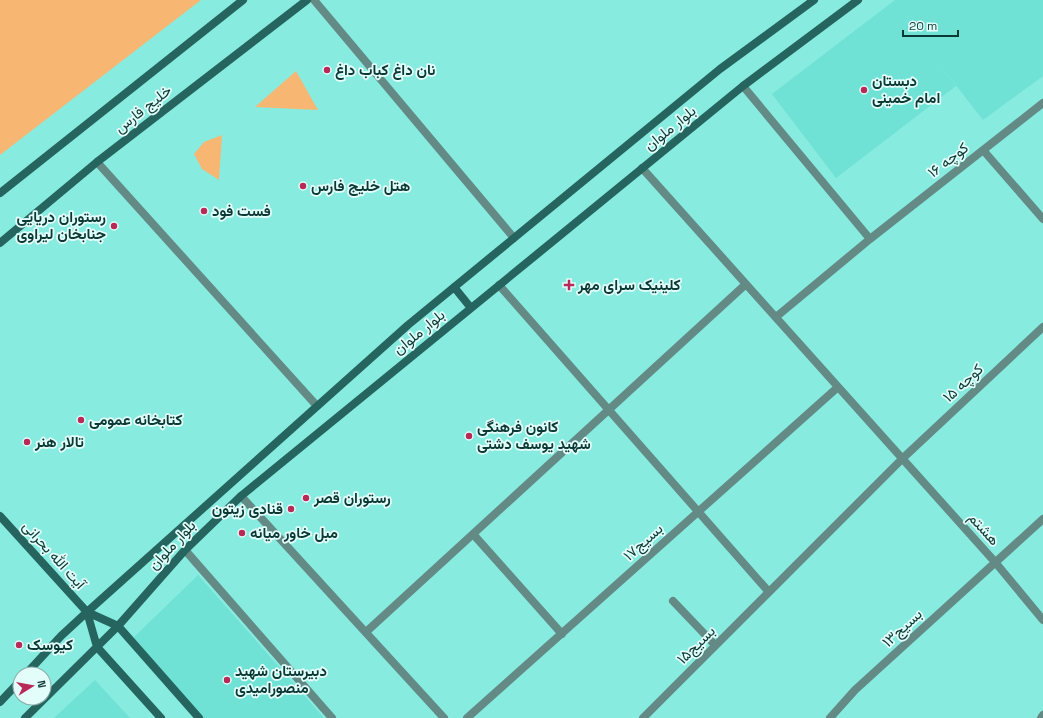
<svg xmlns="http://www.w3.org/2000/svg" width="1043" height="718" font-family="'Space Grotesk',Vazirmatn,sans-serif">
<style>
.built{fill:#6fe1d5}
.green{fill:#f7b773}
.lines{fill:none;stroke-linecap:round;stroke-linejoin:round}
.minor{stroke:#648a86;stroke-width:8}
.tertiary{stroke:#648a86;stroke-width:8}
.secondary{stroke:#26655f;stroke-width:8}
.poi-dot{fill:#b82958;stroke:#e3fefa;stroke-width:1.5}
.labels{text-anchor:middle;stroke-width:3.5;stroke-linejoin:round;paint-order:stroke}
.poi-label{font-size:15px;font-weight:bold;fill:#0c3935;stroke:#e3fefa;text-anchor:start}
.street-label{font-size:15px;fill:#0c3935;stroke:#e3fefa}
</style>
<rect width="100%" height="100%" fill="#87ebe0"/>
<path class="built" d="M895,0H1043V76L983,120L926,47L956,86L836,178L772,94Z
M198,575L324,718H199L130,641Z
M95,680L130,718H54Z"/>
<path class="green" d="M0,0H201L0,155Z
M296,71L318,110L255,107Z
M222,135L219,180L202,169L194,154L204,142Z"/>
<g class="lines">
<path class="minor" d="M743,86L870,239L776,317
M983,150L1043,219
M642,168L995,562L1043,620
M870,239L1043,103
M499,285L768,591
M241,496L444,718
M473,534L562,634
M185,550L332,718
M673,601L715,645
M366,632L746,284
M467,718L838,387
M643,718L902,459L1043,327
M830,718L855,690L1043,519
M1041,718L1043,715"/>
<path class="tertiary" d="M314,0L514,238
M97,162L317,406"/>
<path class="secondary" d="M0,193L243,0
M0,243L97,162L307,0
M454,287L471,308
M0,516L87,612L118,626L199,718
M87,612L97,647L161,718
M26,674L61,636L87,612L408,325L720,69L814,0
M0,702L20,681
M25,718L118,626L185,550L241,496L743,86L858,0"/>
</g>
<g class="poi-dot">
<circle cx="327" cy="70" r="4"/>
<circle cx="864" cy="90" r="4"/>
<circle cx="303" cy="186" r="4"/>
<circle cx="204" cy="211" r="4"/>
<circle cx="114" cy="226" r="4"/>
<path d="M567 279h4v4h4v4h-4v4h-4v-4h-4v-4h4z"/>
<circle cx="81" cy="420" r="4"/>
<circle cx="469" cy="436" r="4"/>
<circle cx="27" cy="442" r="4"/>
<circle cx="306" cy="498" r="4"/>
<circle cx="291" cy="509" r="4"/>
<circle cx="242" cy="533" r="4"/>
<circle cx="19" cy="645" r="4"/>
<circle cx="227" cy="680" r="4"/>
</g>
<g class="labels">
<g class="poi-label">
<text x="335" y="75">نان داغ کباب داغ</text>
<text x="872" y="86">دبستان<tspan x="872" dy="17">امام خمینی</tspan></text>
<text x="311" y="191">هتل خلیج فارس</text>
<text x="212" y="216">فست فود</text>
<text x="106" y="222" text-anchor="end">رستوران دریایی<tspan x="106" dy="17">جنابخان لیراوی</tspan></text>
<text x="578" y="290">کلینیک سرای مهر</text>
<text x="89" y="425">کتابخانه عمومی</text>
<text x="477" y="432">کانون فرهنگی<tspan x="477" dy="17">شهید یوسف دشتی</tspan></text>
<text x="35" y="447">تالار هنر</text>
<text x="314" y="503">رستوران قصر</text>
<text x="283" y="514" text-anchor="end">قنادى زیتون</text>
<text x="250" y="538">مبل خاور میانه</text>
<text x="27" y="650">کیوسک</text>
<text x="235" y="676">دبیرستان شهید<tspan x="235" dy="17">منصورامیدی</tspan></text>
</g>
<g class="street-label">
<text transform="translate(143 109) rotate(-38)" y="5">خلیج فارس</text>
<text transform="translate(670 128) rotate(-39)" y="5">بلوار ملوان</text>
<text transform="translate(948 160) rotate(-38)" y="5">کوچه ۱۶</text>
<text transform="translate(419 332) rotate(-39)" y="5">بلوار ملوان</text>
<text transform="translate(963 383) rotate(-43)" y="5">کوچه ۱۵</text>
<text transform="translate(984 529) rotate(48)" y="5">هشتم</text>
<text transform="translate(643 542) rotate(-42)" y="5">بسیج۱۷</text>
<text transform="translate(172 545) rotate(-47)" y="5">بلوار ملوان</text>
<text transform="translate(54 555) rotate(48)" y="5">آیت الله بحرانی</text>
<text transform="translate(902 628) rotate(-43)" y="5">بسیج۱۳</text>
<text transform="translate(696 645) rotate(-45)" y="5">بسیج۱۵</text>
</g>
</g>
<g transform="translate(32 686) rotate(79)"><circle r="19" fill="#e3fefa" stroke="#8dafab"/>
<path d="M0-3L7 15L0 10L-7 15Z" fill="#b82958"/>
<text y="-6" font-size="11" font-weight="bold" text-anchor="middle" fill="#0c3935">N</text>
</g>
<path d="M903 30v6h55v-6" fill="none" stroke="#0c3935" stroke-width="2"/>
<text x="909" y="30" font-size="12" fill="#0c3935" stroke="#e3fefa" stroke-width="3" paint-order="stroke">20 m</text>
</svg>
